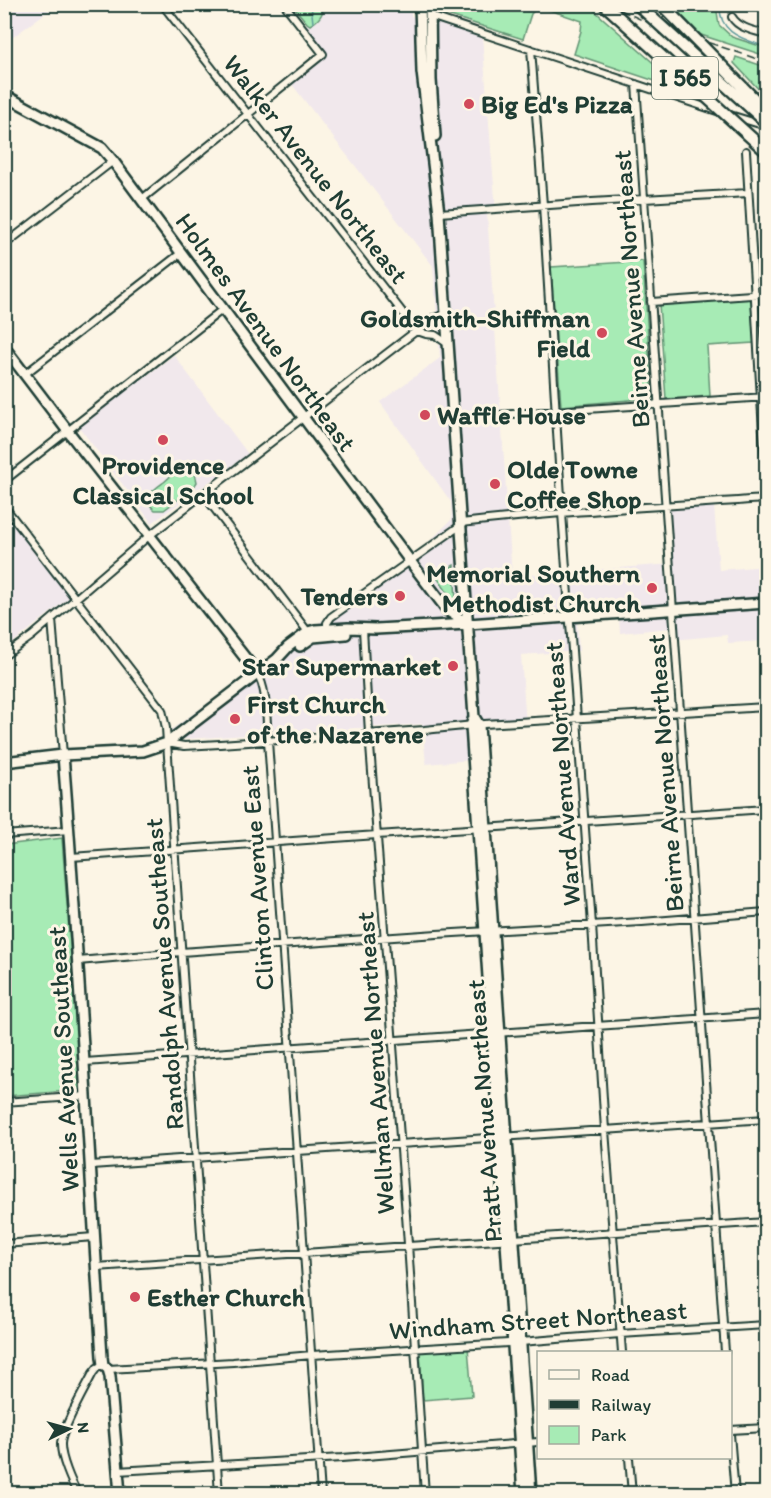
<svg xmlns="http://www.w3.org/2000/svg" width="771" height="1498" font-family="Itim,sans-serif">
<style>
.built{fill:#f1e8ec}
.green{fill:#a7ebb5;stroke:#639474;stroke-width:1.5}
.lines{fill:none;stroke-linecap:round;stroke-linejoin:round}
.stream{stroke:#5e9a9c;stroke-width:1.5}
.street-casing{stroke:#1f3d34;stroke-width:10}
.secondary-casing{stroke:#1f3d34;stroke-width:14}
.street{stroke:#fcf5e5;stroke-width:6}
.secondary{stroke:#fcf5e5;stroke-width:9}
.rail{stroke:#1f3d34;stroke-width:1.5;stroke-dasharray:9 4.5;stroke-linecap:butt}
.highway-bridge-casing{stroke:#1f3d34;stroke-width:15;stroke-linecap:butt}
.highway-bridge{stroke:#fcf5e5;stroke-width:10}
.poi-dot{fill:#d1495b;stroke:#fcf5e5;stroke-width:2}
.labels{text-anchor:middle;stroke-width:6;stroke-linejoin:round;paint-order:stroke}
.shield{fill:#fcf5e5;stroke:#617469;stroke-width:1.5}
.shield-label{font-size:24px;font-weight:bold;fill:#1f3d34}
.poi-label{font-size:26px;font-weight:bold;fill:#1f3d34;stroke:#fcf5e5;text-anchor:start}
.street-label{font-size:26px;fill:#1f3d34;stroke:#fcf5e5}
</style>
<rect width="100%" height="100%" fill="#fcf5e5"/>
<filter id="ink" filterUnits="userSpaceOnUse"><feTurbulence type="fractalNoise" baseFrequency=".0167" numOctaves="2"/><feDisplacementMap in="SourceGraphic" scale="12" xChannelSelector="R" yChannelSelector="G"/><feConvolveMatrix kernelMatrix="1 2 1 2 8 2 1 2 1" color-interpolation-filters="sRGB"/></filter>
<g filter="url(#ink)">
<path class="built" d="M5,4H56V5L5,43Z
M324,5H411V16L482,36L496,211L487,213L512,576L672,564L668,508L714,506L719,570L766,566V641L728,643L727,635L672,640L671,628L620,633L619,619L577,622L579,651L521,655L526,725L482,729L483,759L426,764L422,724L155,741L288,647L320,622L410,561L452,519L451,502L380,402L440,358L433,266L287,78L319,53L302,32L307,23L311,25L323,11Z
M174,355L248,454L152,523L79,427Z
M13,519L70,597L5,649V525Z"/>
<path class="green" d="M438,4L588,5L685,91L574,54L581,31L582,21L538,6L531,14L523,39L441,13Z
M292,5H324C323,15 319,20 310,25L307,23Z
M668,5H716L719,25L732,37L766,48V56L698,34Z
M736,57L766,67V97L734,63Z
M643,261L652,398L561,406L551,267Z
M751,297L754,343L707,346L710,396L666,399L659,304Z
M189,468L195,473L197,482L193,488L164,510H155C140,498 153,490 164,482C172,475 178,469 189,468Z
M454,565L456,601L454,602L436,576Z
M62,838L81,1090L5,1096V845Z
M468,1347L472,1396L423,1400L420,1352Z"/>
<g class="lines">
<path class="stream" d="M311,4L313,23
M720,4C718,34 744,39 766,47"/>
<defs>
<path id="street" d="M162,4L417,331L426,334L435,335L448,344
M430,16L717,111
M732,17C738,28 755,31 766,34
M531,49L543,205L562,513L592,925L605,1130L622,1352
M636,84L725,1352
M730,115L766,126
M746,151L766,481
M142,199L323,54L284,4
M439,213L592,202L748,193
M4,245L113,161
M651,302L766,294
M25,374L181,253
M453,418L766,397
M4,481L223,309
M204,495L308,632
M4,506L162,710L166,728L219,1494
M461,523C562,511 664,506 766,499
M52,619L63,755
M327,629V623L331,617L461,525
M363,629L369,733L406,1215L425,1494
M4,656L32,636L150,535L433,318L446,315
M257,673C268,690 266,720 268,741L321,1494
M167,743L184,746L220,744L424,730L484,724L766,707
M4,815L6,835
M4,835L69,830
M71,857L377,835L766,809
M78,961L181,952L437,934L642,922L766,912
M85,1062L766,1014
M4,1102L87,1096
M91,1165L766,1119
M4,1244L94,1237
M96,1267L766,1222
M108,1369L233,1362L312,1355L508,1343L620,1334L766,1325
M4,1414L8,1467
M730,1430L766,1428
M730,1434L735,1494
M629,1458L632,1494
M117,1471L342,1458L538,1442
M78,1494C71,1482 61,1458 61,1445C60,1432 86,1387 93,1373L97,1368L103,1365"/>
<path id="secondary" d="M420,4L422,72L439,213L474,717L471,726L478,829L523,1494
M430,4L431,80L435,136
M4,95L102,148L113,161L410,561L448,611L468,624
M4,347L67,430L257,673
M300,646L313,637L346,634
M474,717L479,725L531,1494
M63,755C79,955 89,1156 102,1357L103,1365L108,1369L110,1376L120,1494
M4,762L63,755L143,751L167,743L277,659L288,647L308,632L315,630L348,628L376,629L468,624L766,603"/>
</defs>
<use href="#street" class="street-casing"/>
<use href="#secondary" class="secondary-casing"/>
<use href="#street" class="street"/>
<use href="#secondary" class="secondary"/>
<path class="rail" d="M608,4L642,20L766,62"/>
<defs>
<path id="highway-bridge" d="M604,4L766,151
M637,4L766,122
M661,4L766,111"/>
</defs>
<use href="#highway-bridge" class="highway-bridge-casing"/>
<use href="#highway-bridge" class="highway-bridge"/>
</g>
</g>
<g class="poi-dot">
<circle cx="469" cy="104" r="6"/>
<circle cx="602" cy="333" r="6"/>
<circle cx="425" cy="415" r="6"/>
<circle cx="163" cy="440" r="6"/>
<circle cx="495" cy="484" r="6"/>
<circle cx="652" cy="588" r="6"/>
<circle cx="400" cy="596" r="6"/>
<circle cx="453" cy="666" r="6"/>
<circle cx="235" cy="719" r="6"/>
<circle cx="135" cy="1297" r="6"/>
</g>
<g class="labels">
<rect class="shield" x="652" y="57" width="66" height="42" rx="4.5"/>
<g class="shield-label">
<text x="685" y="86">I 565</text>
</g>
<g class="poi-label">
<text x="481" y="113">Big Ed's Pizza</text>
<text x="590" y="327" text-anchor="end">Goldsmith-Shiffman<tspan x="590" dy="30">Field</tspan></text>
<text x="437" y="424">Waffle House</text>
<text x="163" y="474" text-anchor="middle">Providence<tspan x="163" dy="30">Classical School</tspan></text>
<text x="507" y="478">Olde Towne<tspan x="507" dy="30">Coffee Shop</tspan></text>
<text x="640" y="582" text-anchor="end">Memorial Southern<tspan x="640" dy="30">Methodist Church</tspan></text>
<text x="388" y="605" text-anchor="end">Tenders</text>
<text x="441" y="675" text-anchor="end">Star Supermarket</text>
<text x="247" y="713">First Church<tspan x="247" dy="30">of the Nazarene</tspan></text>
<text x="147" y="1306">Esther Church</text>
</g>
<g class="street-label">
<text transform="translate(316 169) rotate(52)" y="9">Walker Avenue Northeast</text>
<text transform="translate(631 289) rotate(-94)" y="9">Beirne Avenue Northeast</text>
<text transform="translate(266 332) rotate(54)" y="9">Holmes Avenue Northeast</text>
<text transform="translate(665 773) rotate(-94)" y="9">Beirne Avenue Northeast</text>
<text transform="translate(562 774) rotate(-94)" y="9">Ward Avenue Northeast</text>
<text transform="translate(257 878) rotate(-94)" y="9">Clinton Avenue East</text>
<text transform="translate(164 974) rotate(-94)" y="9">Randolph Avenue Southeast</text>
<text transform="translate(63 1059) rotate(-93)" y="9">Wells Avenue Southeast</text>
<text transform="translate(375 1063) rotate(-94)" y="9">Wellman Avenue Northeast</text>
<text transform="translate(484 1111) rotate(-94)" y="9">Pratt Avenue Northeast</text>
<text transform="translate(538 1320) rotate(-4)" y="9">Windham Street Northeast</text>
</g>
</g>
<rect width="771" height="1498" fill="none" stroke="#fcf5e5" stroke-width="24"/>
<rect x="12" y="12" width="747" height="1474" fill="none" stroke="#1f3d34" stroke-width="2" filter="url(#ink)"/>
<rect x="537" y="1351" width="195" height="108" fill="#fcf5e5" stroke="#a4ab9e" stroke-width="1.5"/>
<rect x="549" y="1370" width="30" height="9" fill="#fcf5e5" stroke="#a4ab9e" stroke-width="1.5"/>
<text x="591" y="1381" font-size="18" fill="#1f3d34">Road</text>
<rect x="549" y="1400" width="30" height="9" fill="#1f3d34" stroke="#a4ab9e" stroke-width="1.5"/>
<text x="591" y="1411" font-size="18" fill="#1f3d34">Railway</text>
<rect x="549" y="1426" width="30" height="18" fill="#a7ebb5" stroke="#a4ab9e" stroke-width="1.5"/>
<text x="591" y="1441" font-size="18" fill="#1f3d34">Park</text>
<g transform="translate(69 1429) rotate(85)" stroke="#fcf5e5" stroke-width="4.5" paint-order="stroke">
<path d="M0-4.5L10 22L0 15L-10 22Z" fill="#1f3d34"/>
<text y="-9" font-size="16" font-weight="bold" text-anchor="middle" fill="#1f3d34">N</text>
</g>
</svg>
